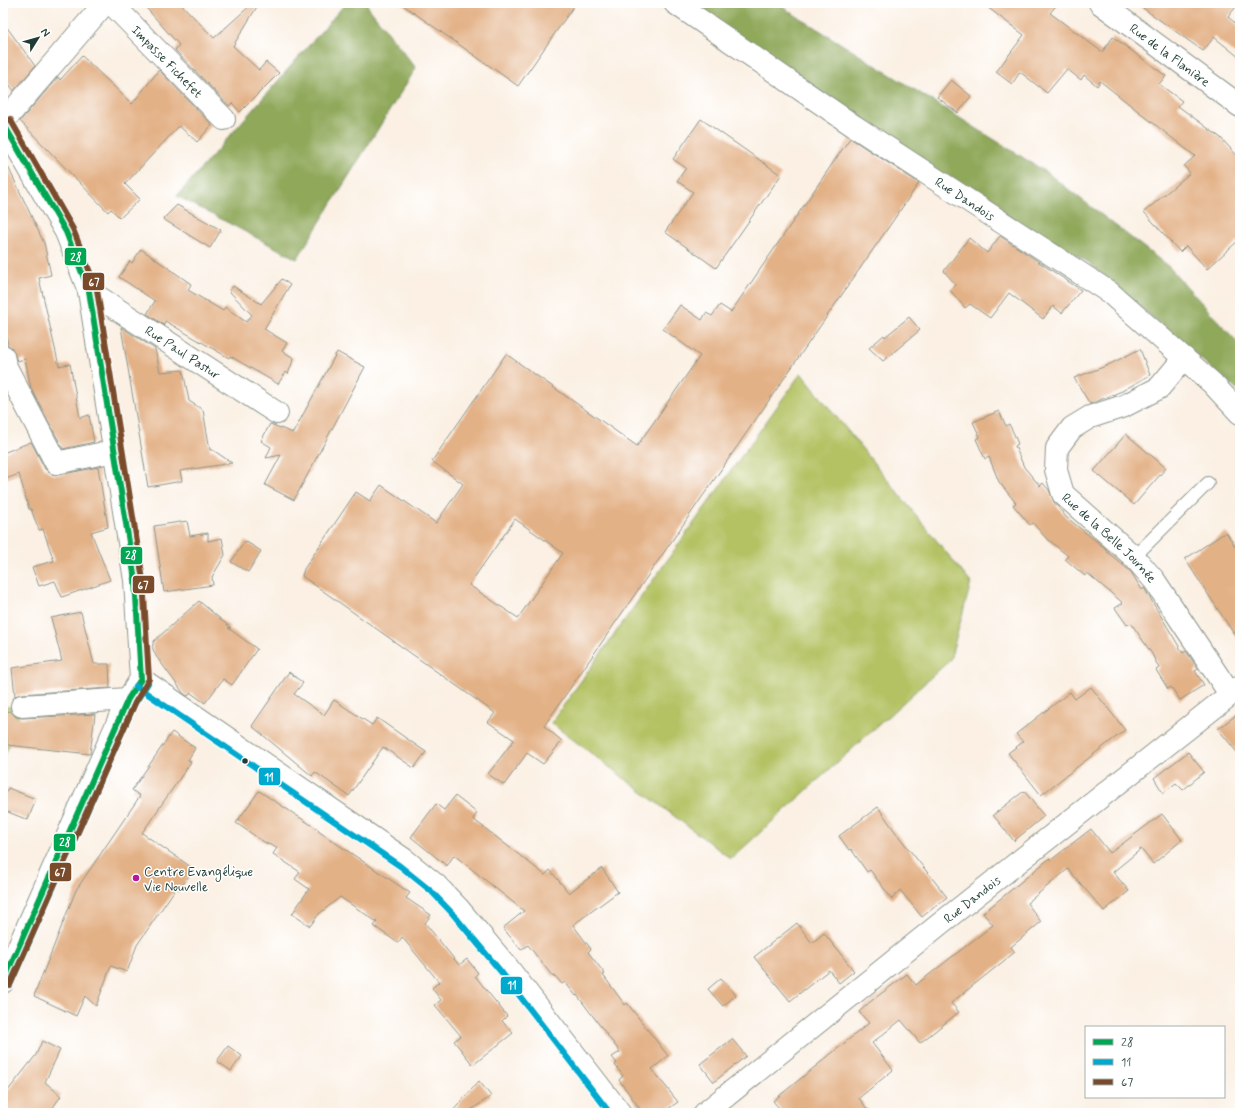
<svg xmlns="http://www.w3.org/2000/svg" width="1243" height="1116" font-family="Mynerve,sans-serif">
<style>
.green{fill:#b4c264;stroke:#6a804c}
.forest{fill:#8fa85a;stroke:#577247}
.building{fill:#e3b186;fill-rule:evenodd}
.lines{fill:none;stroke-linecap:round;stroke-linejoin:round}
.service-casing{stroke:#8d968c;stroke-width:14}
.minor-casing{stroke:#8d968c;stroke-width:24}
.tertiary-casing{stroke:#8d968c;stroke-width:24}
.service{stroke:#fff;stroke-width:12}
.minor{stroke:#fff;stroke-width:22}
.tertiary{stroke:#fff;stroke-width:22}
.bus-1-casing{stroke:#fff;stroke-width:9}
.bus-2-casing{stroke:#fff;stroke-width:9}
.bus-3-casing{stroke:#fff;stroke-width:9}
.bus-1{stroke:#00a651;stroke-width:6}
.bus-2{stroke:#00a9ce;stroke-width:6}
.bus-3{stroke:#7a4b2a;stroke-width:6}
.bus-dot{fill:#1f3d34;stroke:#fff;stroke-width:1.5}
.poi-dot{fill:#b5179e;stroke:#fff;stroke-width:1.5}
.labels{text-anchor:middle;stroke-width:3;stroke-linejoin:round;paint-order:stroke}
.street-label{font-size:13px;fill:#1f3d34;stroke:#fff}
.poi-label{font-size:13px;fill:#1f3d34;stroke:#fff;text-anchor:start}
.line-badge{stroke:#fff;stroke-width:1.5}
.badge-label{font-size:11px;text-anchor:middle;font-weight:bold;fill:#fff}
</style>
<rect width="100%" height="100%" fill="#fff"/>
<filter id="ink" filterUnits="userSpaceOnUse"><feTurbulence type="fractalNoise" baseFrequency=".025" numOctaves="2"/><feDisplacementMap in="SourceGraphic" scale="8" xChannelSelector="R" yChannelSelector="G"/><feConvolveMatrix kernelMatrix="1 2 1 2 8 2 1 2 1" color-interpolation-filters="sRGB"/></filter>
<filter id="wash" filterUnits="userSpaceOnUse"><feTurbulence type="fractalNoise" baseFrequency=".012" numOctaves="4" result="noise"/><feDisplacementMap in="SourceGraphic" scale="16" xChannelSelector="R" yChannelSelector="G"/><feGaussianBlur stdDeviation="0.9" result="paint"/><feColorMatrix in="noise" values="0 0 0 0 0 0 0 0 0 0 0 0 0 0 0 0 0 1.4 0 .05"/><feComposite in="paint" operator="in"/></filter>
<g filter="url(#wash)">
<rect width="100%" height="100%" fill="#fbf0e3"/>
<path class="green" d="M801,373L971,583L950,660L731,859L551,723Z
M22,706L3,761V707Z"/>
<path class="forest" d="M346,3H368V7L416,68L297,259L177,196Z
M690,3H776L1046,172L1169,267L1240,345V393L1088,262L966,192Z"/>
<g id="blocks">
<path class="building" d="M142,3H180L214,38L253,3H256L258,5L233,46L259,70L266,62L279,73L240,112L232,103L229,106L175,50L179,45Z
M400,3H576L518,86Z
M982,3H1058L1050,13L1102,52L1113,37L1166,76L1159,84L1182,101L1178,106L1221,138L1240,159V239L1207,269L1186,246L1180,252L1144,212L1190,173L1184,166L1195,156L1100,81L1097,86L1084,75L1081,80L1067,69L1047,93L1020,72L1012,84L996,72L1024,35Z
M1136,3H1239L1228,17L1240,27V58L1214,37L1203,51Z
M3,22L35,66L14,91L3,76Z
M82,56L132,104L159,70L212,125L197,142L179,126L125,184L140,199L120,218L111,209L108,212L20,121L58,77L60,80Z
M951,80L971,96L958,113L937,97Z
M701,119L781,175L716,268L665,232L693,192L677,181L686,168L673,159Z
M850,138L919,183L544,726L562,741L543,764L527,753L504,785L488,774L514,740L488,722L495,713L302,576L304,569L356,492L370,501L381,485L436,523L463,484L432,461L506,354L637,446L700,356L663,329L680,305L702,320L706,313L712,316L720,305L731,312ZM515,519L563,553L518,618L469,585Z
M3,156L44,243L51,275L39,278L59,366L70,364L80,418L89,415L94,442L63,449L31,388L25,359L17,361L12,348L8,345L3,322Z
M177,205L221,230L210,248L163,219Z
M1000,236L1081,290L1062,313L1053,306L1043,319L1009,293L990,318L970,304L965,308L950,290L956,285L944,271L969,238L987,253Z
M141,249L191,284L188,290L223,311L225,307L246,322L252,315L229,291L233,286L261,304L282,279L290,285L264,329L287,343L282,351L294,358L288,374L286,372L278,384L230,356L229,358L165,321L164,325L147,314L155,301L119,277L130,261L132,263Z
M909,317L920,330L883,361L869,348L884,335L885,337Z
M121,327L155,349L160,372L183,370L189,401L203,410L210,450H213L232,463L180,471L182,481L148,487Z
M1140,349L1150,375L1122,391L1090,404L1074,378L1106,366Z
M337,352L365,367L294,500L265,485L281,455L266,458L271,447L261,441L270,424L293,433Z
M999,411L1006,426L1009,424L1014,434L1018,444L1015,446L1024,467L1040,486L1043,483L1049,490L1054,502L1066,517L1106,549L1105,550L1131,572L1142,590L1144,588L1183,653L1186,651L1198,669L1195,671L1204,685L1180,700L1171,687L1168,689L1156,670L1159,668L1152,654L1131,623L1127,625L1115,608L1123,603L1087,573L1085,576L1065,559L1068,556L1045,537L1033,523L1030,525L1013,505L1016,503L999,482L989,457L985,459L976,439L980,437L973,422Z
M1126,434L1166,468L1134,505L1094,471Z
M31,442L45,469L51,474L59,475L98,467L108,527L91,532L110,580L62,597L55,581L39,586L32,567L54,561L43,529L39,530L31,509H29L19,474L3,480V453Z
M187,521L190,536L208,533V541L222,538L225,555L212,577L213,585L164,592L154,526Z
M1226,532L1240,554V643L1185,559Z
M245,541L261,551L248,572L231,562Z
M199,601L231,628H228L257,649L232,685L223,679L205,703L191,693L188,696L184,694L156,656L152,647L154,641Z
M81,612L94,664H109L110,688L21,694L15,696L12,668L62,661L51,618Z
M289,672L303,683L294,694L324,715L334,700L372,725L377,718L426,752L414,768L383,747L349,796L315,772L312,776L252,726Z
M1091,687L1125,730L1041,795L1008,753L1023,742L1016,734L1070,692L1075,699Z
M11,711L16,717L23,718L95,714L90,754L7,745V738H3V712Z
M1240,712V756L1218,729Z
M172,732L195,748L188,760L191,762L142,833L194,869L179,890L176,888L137,945L127,972L111,966L96,1006L85,996L76,1016L34,996L76,890L140,796L132,790Z
M1188,752L1204,772L1183,790L1176,783L1163,793L1154,778Z
M8,788L36,799L28,820L3,810V801Z
M259,791L319,830L318,831L410,893L406,898L431,915L425,923L459,965L467,959L478,973L475,976L507,1016L502,1021L513,1033L473,1065L454,1041L461,1036L435,1005L441,1000L432,988L439,982L402,937L398,943L374,926L377,922L340,897L319,914L310,926L292,914L309,889L295,879L300,872L273,854L277,848L264,842L236,823Z
M1024,791L1044,816L1014,841L993,815Z
M455,796L477,813L473,819L545,875L550,870L569,893L602,868L618,892L573,925L591,949L588,952L605,974L603,975L625,1005L627,1003L668,1056L652,1069L678,1102L662,1113H643L619,1080L623,1076L615,1065L617,1063L612,1057L620,1052L577,995L576,996L565,982L562,984L555,976L553,977L528,945L521,950L503,928L524,911L454,855L447,866L411,837L436,804L444,810Z
M878,807L896,833L947,897L922,917L900,890L892,899L870,870L867,872L851,849L849,850L839,836Z
M1162,814L1182,840L1153,864L1141,849L1113,872L1129,891L1104,911L1068,869L1027,903L1041,922L1011,947L1015,952L951,1003L959,1012L920,1043L901,1020L872,1043L893,1070L859,1098L870,1113H783L773,1101L869,1023L859,1012L870,1002L907,974L916,985L921,981L993,925L983,913L1050,858L1051,860L1091,829L1110,853Z
M797,923L812,943L824,933L854,971L839,983L829,970L790,1001L754,957Z
M721,978L736,995L723,1006L708,989Z
M732,1039L746,1056L714,1082L700,1064Z
M42,1041L60,1050L45,1082L61,1096L49,1113H3V1097L36,1055Z
M228,1046L242,1056L231,1071L217,1061Z
M479,1081L491,1096L467,1113H451Z"/>
</g>
</g>
<g filter="url(#ink)">
<use href="#blocks" fill-opacity="0" stroke="#8d968c" stroke-width="1"/>
<g class="lines">
<defs>
<path id="service" d="M1134,557L1208,483"/>
<g id="minor">
<path id="s1" d="M111,3L224,119"/>
<path id="s2" d="M675,3L854,126L1109,292L1212,383L1240,413"/>
<path id="s3" d="M1100,3L1240,106"/>
<path d="M3,122L105,3"/>
<path id="s4" d="M89,291L277,413"/>
<path d="M3,356L5,365L56,463L114,451"/>
<path id="s5" d="M1184,358L1159,388L1124,406L1090,417L1072,428L1057,448L1056,470L1063,494L1134,557L1154,580L1230,694"/>
<path d="M141,679L405,860L436,885L458,908L508,968L620,1113"/>
<path d="M22,706L128,699"/>
<path id="s6" d="M705,1113L941,923L1240,687"/>
</g>
<path id="tertiary" d="M3,123L66,232L89,291L135,580L141,679L128,699L3,982"/>
</defs>
<use href="#service" class="service-casing"/>
<use href="#minor" class="minor-casing"/>
<use href="#tertiary" class="tertiary-casing"/>
<use href="#service" class="service"/>
<use href="#minor" class="minor"/>
<use href="#tertiary" class="tertiary"/>
<defs>
<path id="bus-1" d="M3,123L66,232L89,291L135,580L141,679L128,699L3,982"/>
<path id="bus-2" d="M136,686L400,866L431,891L452,913L502,973L610,1113
M10,985L135,703L148,683"/>
<path id="bus-3" d="M10,119L73,229L97,290L143,580L149,679L135,703L10,985"/>
</defs>
<use href="#bus-1" class="bus-1-casing"/>
<use href="#bus-2" class="bus-2-casing"/>
<use href="#bus-3" class="bus-3-casing"/>
<use href="#bus-1" class="bus-1"/>
<use href="#bus-2" class="bus-2"/>
<use href="#bus-3" class="bus-3"/>
</g>
</g>
<circle class="bus-dot" cx="245" cy="761" r="3.5"/>
<circle class="poi-dot" cx="136" cy="878" r="4"/>
<g class="labels">
<g class="street-label">
<text dy="5" stroke="none"><textPath href="#s3" startOffset="87">Rue de la Flanière</textPath></text>
<text dy="5" stroke="none"><textPath href="#s1" startOffset="81">Impasse Fichefet</textPath></text>
<text dy="5" stroke="none"><textPath href="#s2" startOffset="350">Rue Dandois</textPath></text>
<text dy="5" stroke="none"><textPath href="#s4" startOffset="112">Rue Paul Pastur</textPath></text>
<text dy="5" stroke="none"><textPath href="#s5" startOffset="271">Rue de la Belle Journée</textPath></text>
<text dy="5" stroke="none"><textPath href="#s6" startOffset="342">Rue Dandois</textPath></text>
</g>
<g class="poi-label">
<text x="144" y="876">Centre Evangélique<tspan x="144" dy="15">Vie Nouvelle</tspan></text>
</g>
</g>
<g class="line-badge">
<rect x="64" y="247" width="23" height="19" rx="4" fill="#00a651"/>
<rect x="82" y="272" width="23" height="19" rx="4" fill="#7a4b2a"/>
<rect x="120" y="546" width="23" height="19" rx="4" fill="#00a651"/>
<rect x="132" y="575" width="23" height="19" rx="4" fill="#7a4b2a"/>
<rect x="258" y="767" width="23" height="19" rx="4" fill="#00a9ce"/>
<rect x="53" y="833" width="23" height="19" rx="4" fill="#00a651"/>
<rect x="49" y="862" width="23" height="20" rx="4" fill="#7a4b2a"/>
<rect x="500" y="976" width="23" height="19" rx="4" fill="#00a9ce"/>
</g>
<g class="badge-label">
<text x="76" y="261">28</text>
<text x="94" y="286">67</text>
<text x="131" y="559">28</text>
<text x="143" y="589">67</text>
<text x="269" y="781">11</text>
<text x="65" y="846">28</text>
<text x="60" y="876">67</text>
<text x="512" y="989">11</text>
</g>
<rect width="1243" height="1116" fill="none" stroke="#fff" stroke-width="16"/>
<rect x="1085" y="1026" width="140" height="72" fill="#ffffff" stroke="#a5b1ae"/>
<rect x="1093" y="1039" width="20" height="6" fill="#00a651" stroke="#a5b1ae"/>
<text x="1121" y="1046" font-size="12" fill="#1f3d34">28</text>
<rect x="1093" y="1059" width="20" height="6" fill="#00a9ce" stroke="#a5b1ae"/>
<text x="1121" y="1066" font-size="12" fill="#1f3d34">11</text>
<rect x="1093" y="1079" width="20" height="6" fill="#7a4b2a" stroke="#a5b1ae"/>
<text x="1121" y="1086" font-size="12" fill="#1f3d34">67</text>
<g transform="translate(38 38) rotate(53)" stroke="#ffffff" stroke-width="3" paint-order="stroke">
<path d="M0-3L7 15L0 10L-7 15Z" fill="#1f3d34"/>
<text y="-6" font-size="11" font-weight="bold" text-anchor="middle" fill="#1f3d34">N</text>
</g>
</svg>
